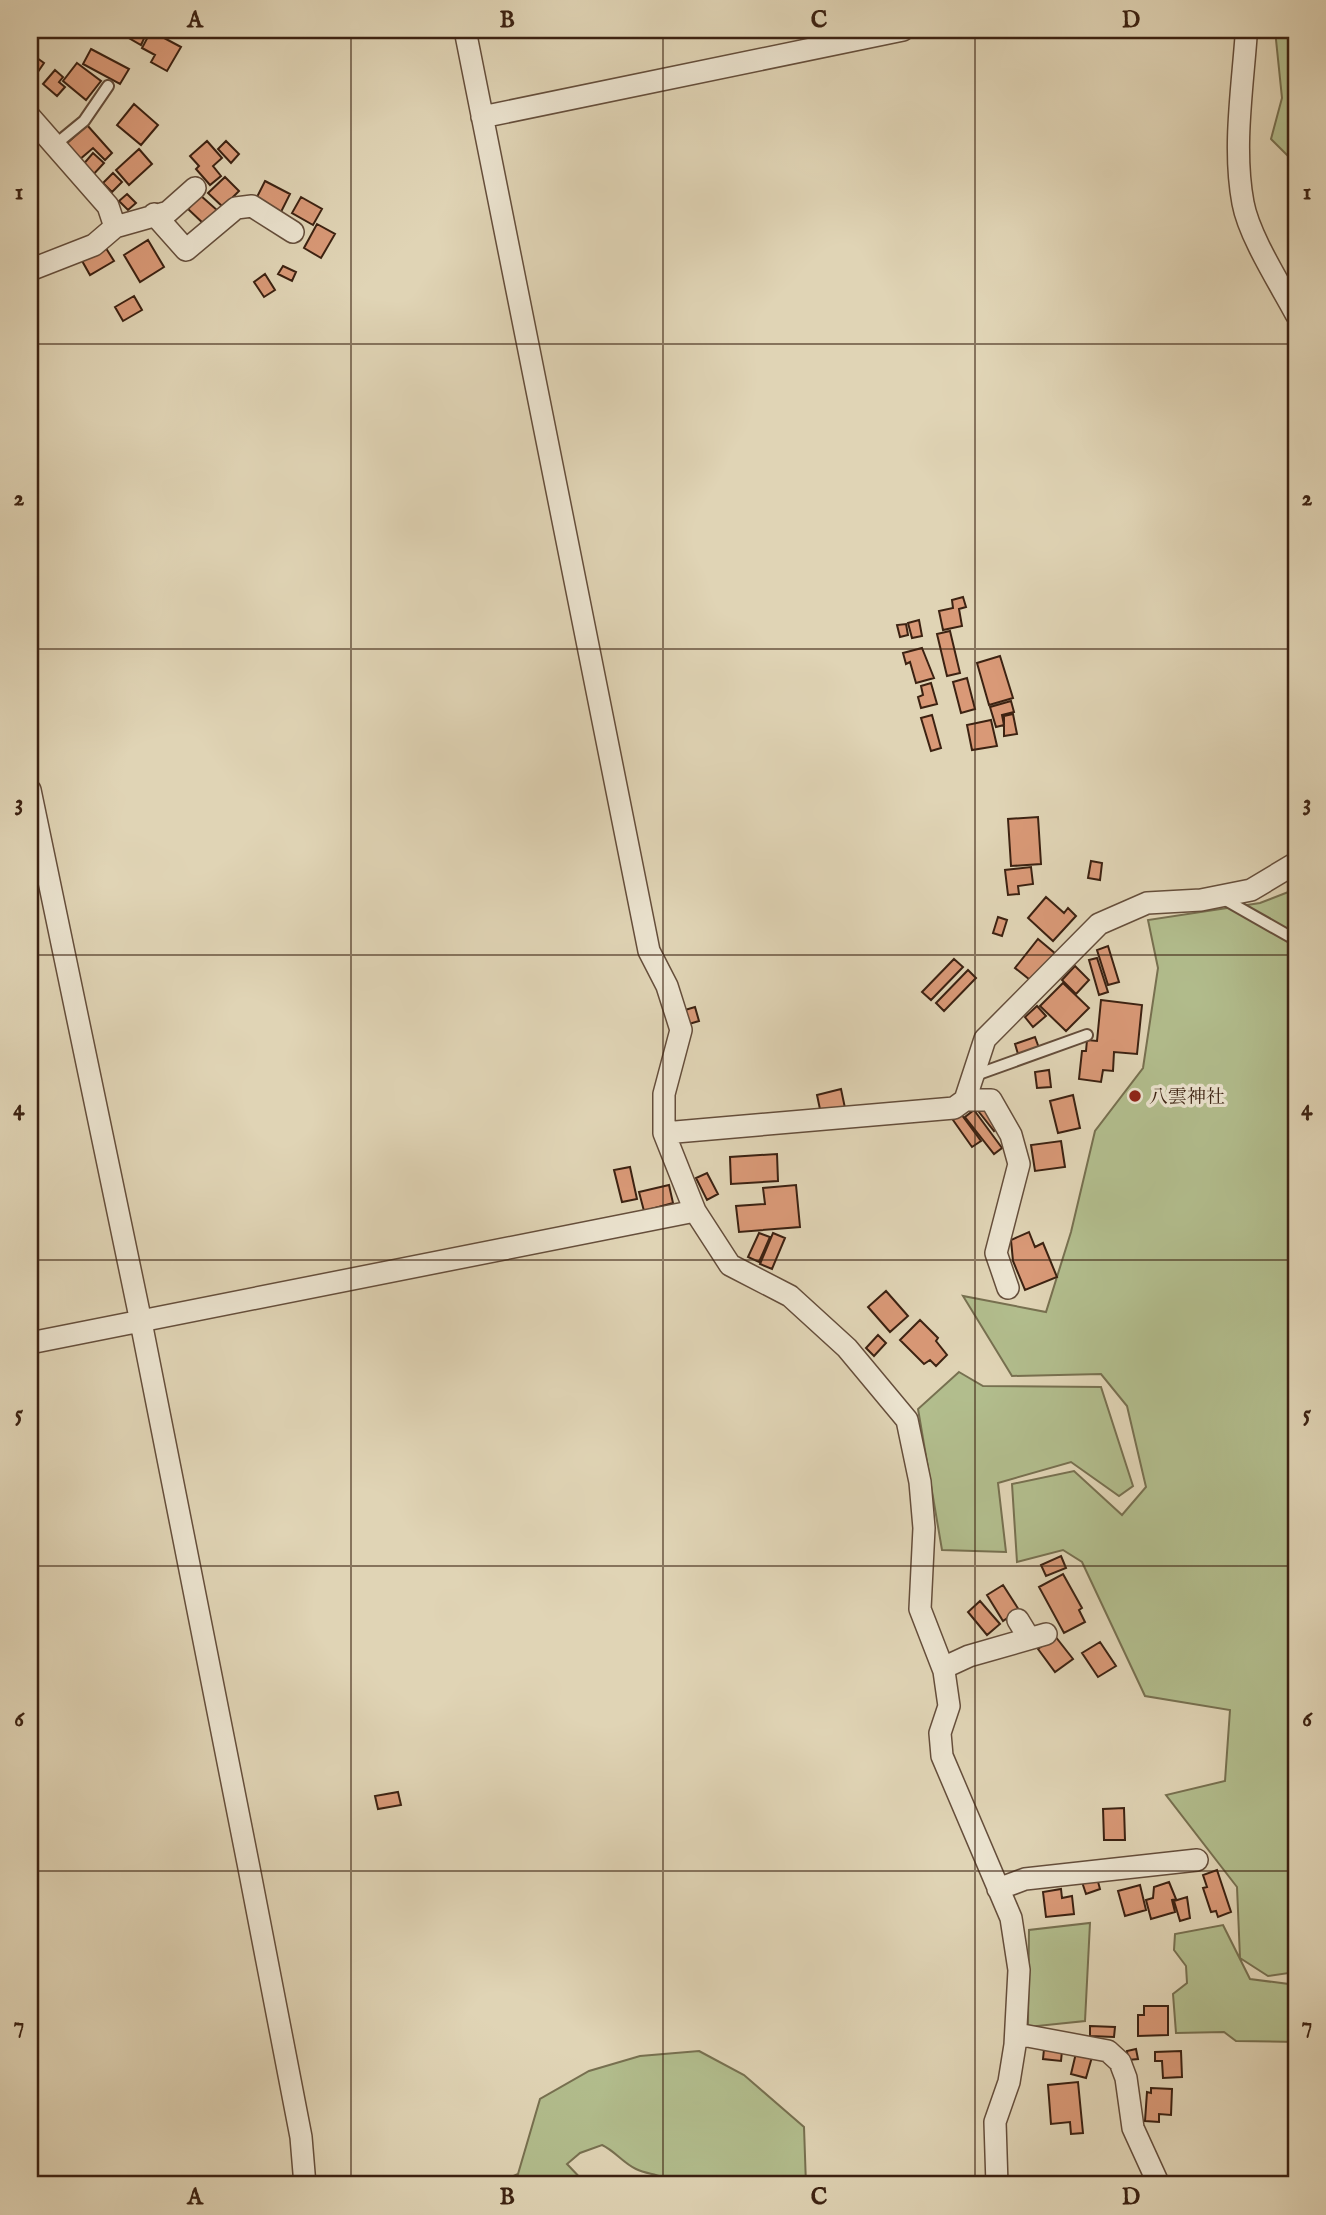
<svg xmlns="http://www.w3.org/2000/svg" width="1326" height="2215" font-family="'IM FELL English','Noto Serif JP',serif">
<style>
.green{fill:#b2bd8d;stroke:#777050;stroke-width:2}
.building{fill:#d99977;stroke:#3c2212;stroke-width:2}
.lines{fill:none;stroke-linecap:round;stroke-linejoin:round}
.service-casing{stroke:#654e3b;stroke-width:14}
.minor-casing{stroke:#654e3b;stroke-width:24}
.service{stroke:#ebe3cf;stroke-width:10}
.minor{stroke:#ebe3cf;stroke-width:21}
.grid{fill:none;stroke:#3c2212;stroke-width:2;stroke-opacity:0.55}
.poi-dot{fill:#8f2418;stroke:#ebe3cf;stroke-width:2.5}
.labels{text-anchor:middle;stroke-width:7;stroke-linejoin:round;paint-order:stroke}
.poi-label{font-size:19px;fill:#3c2212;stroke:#ebe3cf;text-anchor:start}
.neatline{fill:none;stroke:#3c2212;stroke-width:2.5}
.grid-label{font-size:23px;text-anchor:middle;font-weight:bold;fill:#3c2212}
</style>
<rect width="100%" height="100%" fill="#e0d4b5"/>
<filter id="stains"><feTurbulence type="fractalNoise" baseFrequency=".00286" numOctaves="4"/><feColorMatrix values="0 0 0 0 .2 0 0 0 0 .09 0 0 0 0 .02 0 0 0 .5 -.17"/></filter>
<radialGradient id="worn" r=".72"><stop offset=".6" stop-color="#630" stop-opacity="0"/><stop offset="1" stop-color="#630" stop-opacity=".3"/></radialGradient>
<path class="green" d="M1275,30H1296V159H1291L1271,139L1282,98Z
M1296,889V1972L1268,1976L1240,1958L1237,1887L1166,1795L1225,1781L1230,1710L1145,1696L1082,1562L1063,1550L1017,1562L1012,1484L1074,1471L1122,1515L1146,1487L1127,1406L1101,1374L1012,1376L963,1296L1046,1312L1071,1232L1095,1131L1143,1068L1158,968L1148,920L1260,903Z
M959,1372L983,1386L1101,1387L1133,1486L1119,1496L1071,1462L998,1483L1006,1552L942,1550L918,1409Z
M1090,1923L1085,2021L1028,2027L1029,1930Z
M1223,1925L1250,1979L1296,1985V2042L1236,2041L1224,2032L1176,2033L1173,1994L1187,1983L1186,1966L1174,1950L1175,1934Z
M699,2051L744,2075L804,2127L806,2185H672C661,2172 650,2176 636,2169C623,2163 615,2151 602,2145L580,2153L567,2164L587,2185H493L518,2174L540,2099L589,2071L640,2056Z"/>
<path class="building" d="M115,30H148L141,45Z
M151,31L181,47L167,71L151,62L155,55L142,48Z
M91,49L129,69L120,84L83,64Z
M30,53L44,63L31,82H30Z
M77,63L101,81L86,100L63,81Z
M55,70L63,77L59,82L65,87L57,96L43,84Z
M134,104L158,125L141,145L117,125Z
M87,125L112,153L105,160L93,148L79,160L65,145Z
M207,141L222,158L213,166L221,176L210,185L196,169L199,166L190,156Z
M226,141L239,154L231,163L218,149Z
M139,149L152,164L129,185L116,170Z
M93,153L104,163L92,176L81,167Z
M113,173L122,182L112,192L103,183Z
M225,177L239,191L223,207L208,193Z
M265,181L290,194L280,214L255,201Z
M127,194L136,203L128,210L119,201Z
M200,195L218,211L205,225L188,209Z
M301,197L322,209L313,225L292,213Z
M317,224L335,234L321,258L304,248Z
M148,240L164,267L140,282L124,255Z
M104,245L114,261L90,275L81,259Z
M283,266L296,272L292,281L278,274Z
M265,274L275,290L264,297L254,282Z
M134,296L142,310L123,321L115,307Z
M963,597L966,607L959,609L962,626L943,630L939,611L953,608L952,600Z
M919,620L922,636L912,638L908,623Z
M906,624L908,635L900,637L897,625Z
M950,631L960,673L947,676L937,634Z
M922,648L934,678L916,683L910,662L906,664L903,653Z
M1000,656L1013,698L989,705L977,663Z
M967,678L975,709L961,713L953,682Z
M931,683L937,704L921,708L918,697L923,695L921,686Z
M1011,701L1014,712L1002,715L1004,725L996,727L990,707Z
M1013,714L1017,734L1004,736V716Z
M932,715L941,748L931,751L921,718Z
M991,720L997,746L972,750L967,725Z
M1038,817L1041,864L1011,866L1008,819Z
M1091,861L1102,863L1100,880L1088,878Z
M1031,867L1033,884L1018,886L1019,894L1008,895L1005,870Z
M1046,897L1064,913L1068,908L1076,916L1053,941L1028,918Z
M998,917L1007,920L1002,936L993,933Z
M1038,939L1057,955L1034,983L1015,968Z
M1108,946L1119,982L1108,985L1097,950Z
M1097,958L1108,992L1099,995L1089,960Z
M954,959L963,967L931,1000L922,992Z
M1075,966L1089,980L1076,994L1062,980Z
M968,970L976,978L944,1011L936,1003Z
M1063,983L1089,1008L1066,1031L1040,1006Z
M1101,1000L1142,1005L1137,1054L1114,1052L1113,1071L1103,1070L1101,1082L1079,1079L1082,1051H1086L1087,1040L1097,1041Z
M1037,1006L1046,1016L1033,1027L1025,1017Z
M695,1007L699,1021L689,1024L685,1010Z
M1035,1037L1039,1048L1018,1054L1015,1044Z
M1049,1070L1051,1087L1037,1088L1035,1072Z
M841,1089L845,1108L821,1114L817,1095Z
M1073,1095L1080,1128L1058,1133L1050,1101Z
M985,1107L1000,1126L994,1131L979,1112Z
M974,1110L1002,1148L994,1154L965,1117Z
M961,1114L981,1141L972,1147L953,1120Z
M1061,1141L1065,1167L1035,1171L1031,1145Z
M777,1154L778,1181L731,1184L730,1157Z
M630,1167L637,1199L622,1202L614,1170Z
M707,1173L718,1194L707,1200L696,1178Z
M669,1185L673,1203L644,1211L639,1192Z
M796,1185L800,1227L739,1232L736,1206L765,1204L763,1188Z
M1029,1232L1035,1247L1043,1243L1057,1277L1025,1290L1013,1261L1011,1240Z
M759,1233L770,1237L759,1262L748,1257Z
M773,1233L785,1238L772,1269L760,1264Z
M886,1291L908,1316L890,1332L868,1307Z
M920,1320L938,1338L936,1341L947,1355L936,1366L930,1360L924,1364L900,1340Z
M878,1335L886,1343L874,1356L866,1348Z
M1061,1556L1066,1568L1046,1576L1041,1565Z
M1063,1574L1082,1608L1079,1610L1085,1622L1064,1633L1039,1587Z
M1003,1585L1019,1610L1003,1621L987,1595Z
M980,1601L1000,1624L987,1635L968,1612Z
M1055,1636L1073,1659L1055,1672L1038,1649Z
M1100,1642L1116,1666L1098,1677L1082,1653Z
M398,1792L401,1805L378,1809L375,1796Z
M1124,1808L1125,1840H1104L1103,1809Z
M1217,1870L1231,1912L1218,1917L1216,1911L1211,1912L1203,1888L1207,1887L1203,1875Z
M1097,1878L1100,1889L1086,1894L1082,1882Z
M1169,1882L1176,1899L1172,1900L1175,1912L1151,1919L1146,1900L1153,1898L1154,1887Z
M1140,1885L1146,1910L1125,1916L1118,1891Z
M1061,1889L1062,1898L1072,1896L1074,1914L1046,1917L1043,1892Z
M1187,1897L1190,1918L1180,1921L1174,1901Z
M1144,2006H1168V2035L1138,2036V2015H1144Z
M1090,2026L1115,2027L1114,2037L1090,2036Z
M1044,2049L1062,2051L1061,2061L1043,2059Z
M1136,2049L1138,2059L1128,2060L1127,2051Z
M1181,2051L1182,2077L1163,2078L1162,2061H1155V2052Z
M1076,2053L1092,2057L1086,2078L1071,2074Z
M1078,2082L1083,2133L1071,2134L1070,2122L1051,2124L1048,2085Z
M1151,2088L1172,2089L1171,2115L1159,2114V2122L1145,2121L1147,2092L1151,2093Z"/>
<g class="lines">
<defs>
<path id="service" d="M56,144L84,121L108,86
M1222,898L1296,940
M973,1076L1087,1035"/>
<path id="minor" d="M465,30L649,951L667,986L681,1030L664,1094V1133L695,1211L730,1265L790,1296L847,1348L907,1420L920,1482L924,1528L920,1609L944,1671L949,1706L940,1733L942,1756L1011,1918L1019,1970L1015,2045L1009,2082L995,2122L997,2185
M1244,30L1246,37C1242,91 1233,150 1243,203C1249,236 1280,284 1296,314
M30,117L108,206L115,227
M482,117L903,30
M154,214L186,250L236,208L252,206L293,232
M30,270L94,245L115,227L168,212L195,188
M30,790L141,1322L249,1868L301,2137L305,2185
M965,1100H991L1011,1135L1019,1164L996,1253L1008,1288
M664,1133L954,1108L965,1100L985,1039L1099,924L1147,903L1201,900L1251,890L1296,863
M30,1343L695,1211
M1018,1620L1029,1638
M943,1668L969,1656L1046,1634
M998,1889L1025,1879L1197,1860
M1017,2034L1108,2051L1120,2062L1126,2078L1133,2128L1159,2185"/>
</defs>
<use href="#service" class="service-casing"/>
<use href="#minor" class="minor-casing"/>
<use href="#service" class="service"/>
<use href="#minor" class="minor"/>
</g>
<path class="grid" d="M351,30V2185M663,30V2185M975,30V2185M30,344H1296M30,649H1296M30,955H1296M30,1260H1296M30,1566H1296M30,1871H1296"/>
<circle class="poi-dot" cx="1135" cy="1096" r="7"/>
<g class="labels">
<g class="poi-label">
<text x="1149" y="1103">八雲神社</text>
</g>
</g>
<rect width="1326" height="2215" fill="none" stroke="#e0d4b5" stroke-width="77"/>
<rect x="38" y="38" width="1250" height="2138" class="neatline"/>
<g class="grid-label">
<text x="195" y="27">A</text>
<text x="507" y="27">B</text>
<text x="819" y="27">C</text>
<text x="1131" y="27">D</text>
<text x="19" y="199">1</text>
<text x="1307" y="199">1</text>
<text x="19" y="505">2</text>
<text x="1307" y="505">2</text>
<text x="19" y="810">3</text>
<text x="1307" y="810">3</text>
<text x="19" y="1115">4</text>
<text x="1307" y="1115">4</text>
<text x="19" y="1421">5</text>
<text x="1307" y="1421">5</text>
<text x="19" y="1726">6</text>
<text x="1307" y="1726">6</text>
<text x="19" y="2032">7</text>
<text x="1307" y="2032">7</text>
<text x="195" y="2204">A</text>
<text x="507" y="2204">B</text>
<text x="819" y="2204">C</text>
<text x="1131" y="2204">D</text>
</g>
<rect width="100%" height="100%" filter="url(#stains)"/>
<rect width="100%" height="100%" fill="url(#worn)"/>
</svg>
